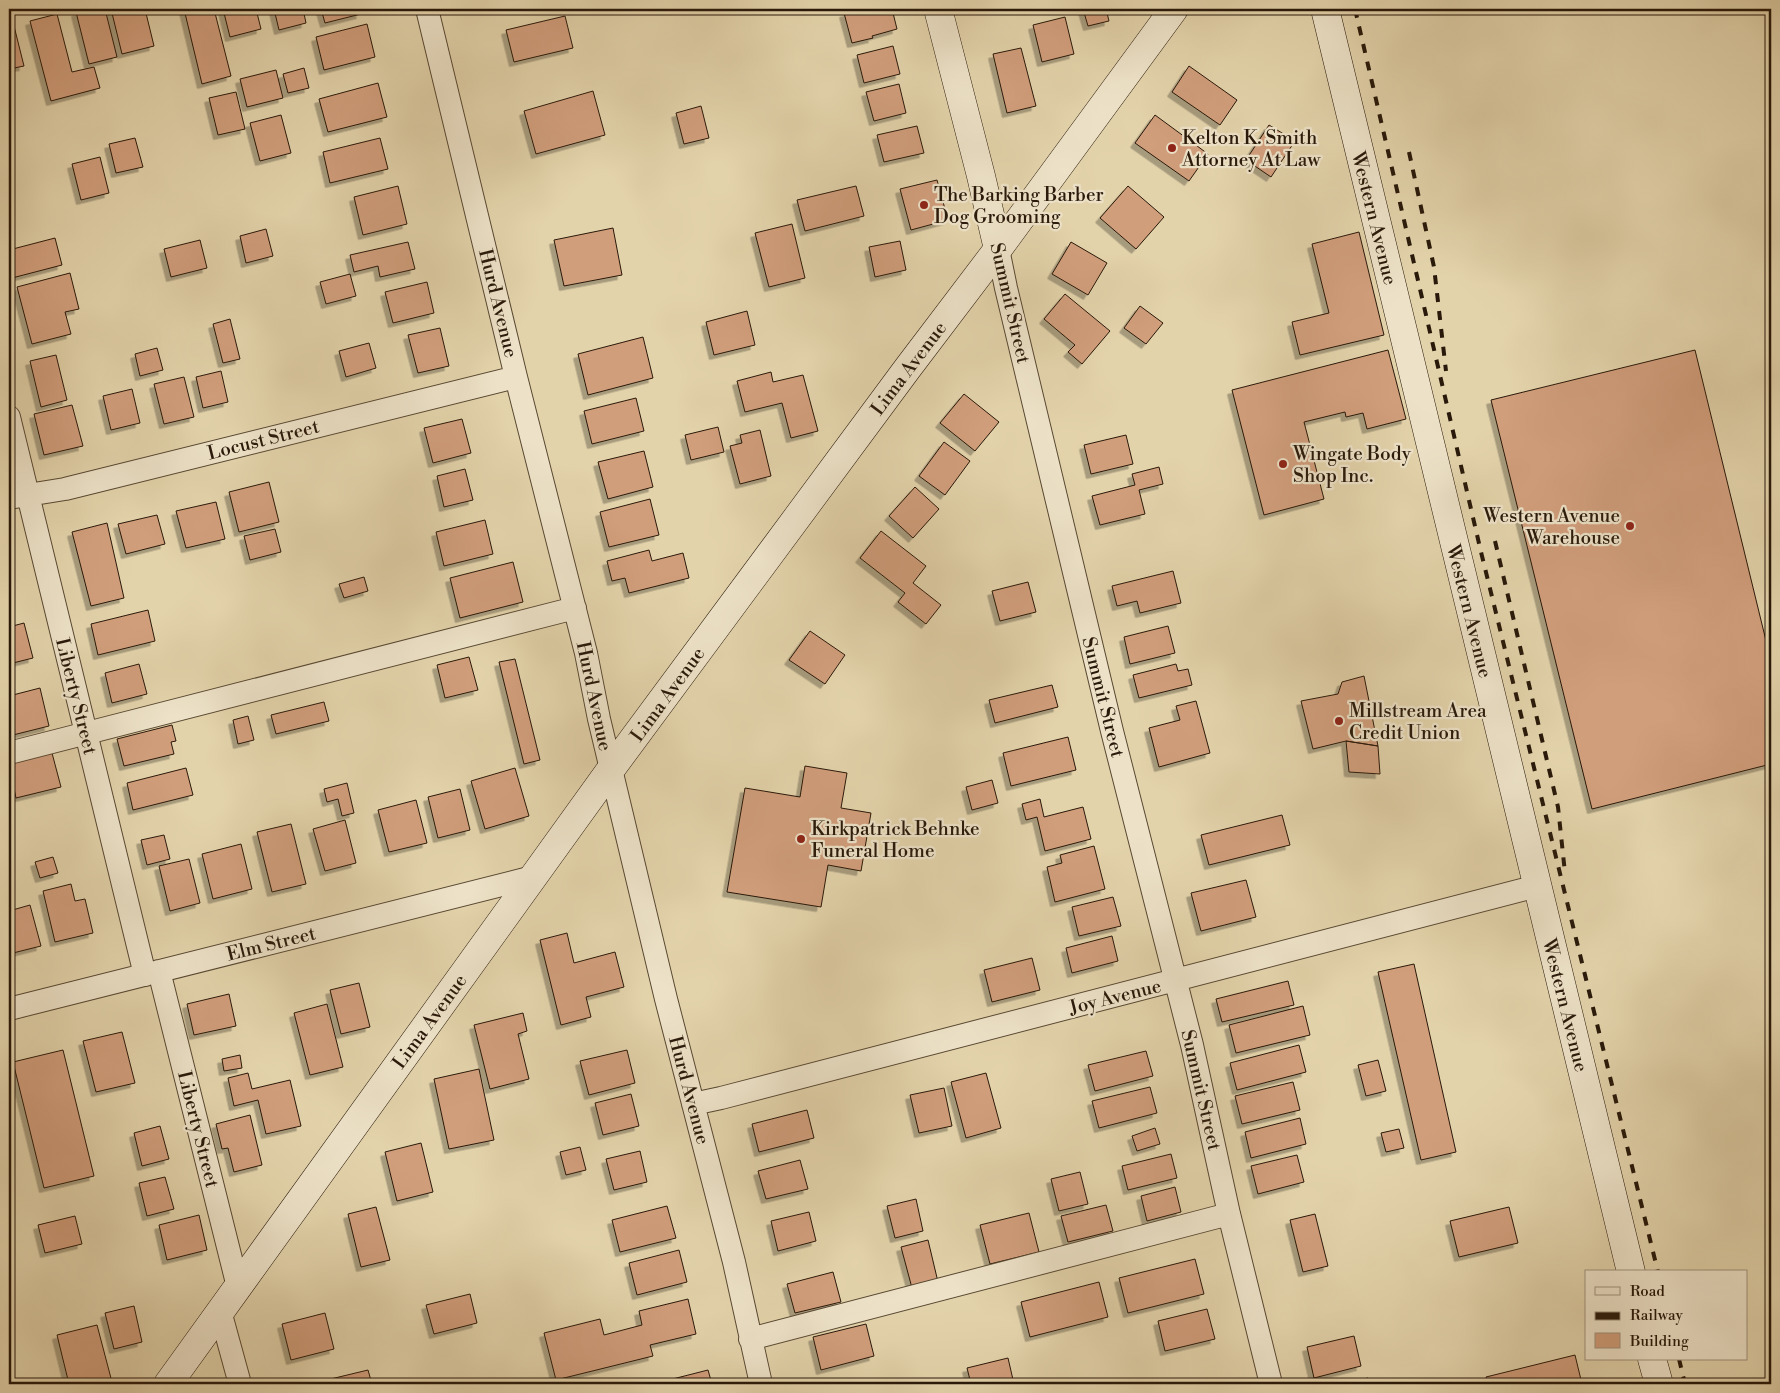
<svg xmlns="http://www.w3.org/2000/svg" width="1780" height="1393" font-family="'Libre Bodoni',serif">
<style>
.building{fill:#d19e7b;stroke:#29190a;filter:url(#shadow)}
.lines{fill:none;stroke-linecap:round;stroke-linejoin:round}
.street-casing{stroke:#584832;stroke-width:24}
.secondary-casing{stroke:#29190a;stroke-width:29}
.street{stroke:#ede2c8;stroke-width:22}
.secondary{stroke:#ede2c8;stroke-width:28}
.rail{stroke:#29190a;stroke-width:4;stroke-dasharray:9 9;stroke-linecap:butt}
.poi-dot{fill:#8f2418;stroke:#ede2c8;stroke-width:2}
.labels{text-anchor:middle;stroke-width:4.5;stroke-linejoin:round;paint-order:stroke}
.poi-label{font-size:19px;fill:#29190a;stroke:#ede2c8;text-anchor:start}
.street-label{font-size:19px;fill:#29190a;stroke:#ede2c8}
</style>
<defs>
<filter id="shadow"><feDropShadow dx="-4.5" dy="4.5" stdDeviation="0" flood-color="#0004"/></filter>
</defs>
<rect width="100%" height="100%" fill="#e3d3ab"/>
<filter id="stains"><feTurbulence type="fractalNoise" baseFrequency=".004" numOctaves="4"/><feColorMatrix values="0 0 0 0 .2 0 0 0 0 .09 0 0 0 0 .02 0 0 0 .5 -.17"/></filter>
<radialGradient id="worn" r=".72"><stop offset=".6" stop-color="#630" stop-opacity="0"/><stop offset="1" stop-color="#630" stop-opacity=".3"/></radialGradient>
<path class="building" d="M89,9H105L117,57L89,64L76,12Z
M111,9H145L154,46L122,54Z
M184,9H214L231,76L202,84Z
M223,9H256L261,29L230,37Z
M274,9H303L306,23L279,30Z
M321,9H359L361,14L325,23Z
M860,9H892L897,29L872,36L873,38L852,43L844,13Z
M1083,9H1106L1109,21L1088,26Z
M57,14L72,72L94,67L100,88L51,101L30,21Z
M565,16L573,48L514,62L506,30Z
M1065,17L1074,54L1042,62L1033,25Z
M367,24L375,57L324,70L316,37Z
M14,26L24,66L9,69V27Z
M893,46L900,74L864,83L857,55Z
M1021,48L1036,106L1007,113L993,54Z
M1189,66L1237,100L1220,125L1172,92Z
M304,68L309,88L288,93L283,74Z
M276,70L283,98L247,107L240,79Z
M378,83L387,117L328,132L319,99Z
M899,84L906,113L874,121L866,92Z
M593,91L605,135L536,154L524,111Z
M236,92L245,129L218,135L209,98Z
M701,106L709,138L684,144L676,113Z
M281,115L291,153L260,161L250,123Z
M1155,115L1208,154L1189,181L1135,143Z
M1269,125L1295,141L1271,177L1246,160Z
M917,126L924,153L884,162L877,135Z
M135,138L143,167L116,173L109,144Z
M380,138L388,169L330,183L323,152Z
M100,157L109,193L81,200L72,164Z
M937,180L948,220L911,230L900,189Z
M398,186L407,224L363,235L354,197Z
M856,186L864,216L805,231L797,200Z
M1128,186L1164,217L1136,249L1100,218Z
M792,224L805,278L769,287L755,233Z
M613,228L622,275L564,286L554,240Z
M266,229L273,256L246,263L240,236Z
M1359,232L1384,335L1300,355L1292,322L1329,313L1312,244Z
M55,238L62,265L12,278L9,265V250Z
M200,240L207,268L171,277L164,249Z
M900,241L906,270L875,277L869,247Z
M408,242L415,269L380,277L378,266L354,272L350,255Z
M1071,242L1107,263L1088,295L1052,274Z
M70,273L79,309L65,312L71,334L32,344L17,287Z
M350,274L356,296L326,304L320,282Z
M427,282L434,313L393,323L385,292Z
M1065,294L1110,331L1082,364L1068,352L1075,345L1044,319Z
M1140,306L1163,323L1146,344L1124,328Z
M747,311L755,345L714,355L706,322Z
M230,319L240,359L223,363L213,324Z
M440,328L449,366L418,373L408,335Z
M643,337L653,378L588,395L578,354Z
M369,343L376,368L346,377L339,351Z
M157,348L163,370L140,376L135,354Z
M1388,350L1406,419L1367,429L1363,413L1346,417L1345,412L1304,422L1324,499L1264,515L1232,390Z
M1695,350L1769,653L1771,652V764L1592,809L1491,400Z
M56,355L67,400L41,407L30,361Z
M221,371L228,402L203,408L196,377Z
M771,372L773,382L803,375L818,431L791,438L782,403L745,412L737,381Z
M184,377L194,417L164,424L154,384Z
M132,389L140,423L111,430L103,396Z
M964,394L999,422L975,451L940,423Z
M636,398L644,431L592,444L584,411Z
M72,405L83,446L44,455L34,414Z
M462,419L471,453L433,463L424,428Z
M718,427L724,452L691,460L685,435Z
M760,430L771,476L740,484L730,446L742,443L740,435Z
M1126,435L1133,464L1091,474L1084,445Z
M944,442L970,461L945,495L919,476Z
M644,451L653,487L608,499L598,462Z
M1159,467L1163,484L1139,490L1145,514L1100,525L1092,496L1135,485L1132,474Z
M465,469L473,500L444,507L437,476Z
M269,482L279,522L239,532L229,492Z
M915,487L939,509L913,538L889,516Z
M650,499L659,535L609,547L600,512Z
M216,502L225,539L186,548L176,511Z
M157,515L165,544L126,554L118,524Z
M485,520L493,554L444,566L436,532Z
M107,523L124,598L91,606L72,532Z
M275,529L281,552L250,560L244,536Z
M881,531L926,566L913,583L941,605L926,624L898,602L905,593L860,558Z
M649,550L652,561L683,553L689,578L629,593L625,578L612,581L607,561Z
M513,562L523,602L460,618L450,578Z
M1173,571L1181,603L1140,613L1137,601L1117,606L1112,586Z
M364,577L368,591L344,598L339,584Z
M1028,582L1036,612L1000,621L992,591Z
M148,610L155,641L98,655L91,624Z
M24,623L33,658L9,664V627Z
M1168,626L1175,653L1130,664L1124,637Z
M810,631L845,655L825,684L789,660Z
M469,657L478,690L445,698L437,665Z
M515,659L540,760L524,764L499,662Z
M139,664L147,694L112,703L105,673Z
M1176,664L1178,671L1188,669L1192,685L1139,698L1133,675Z
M1364,676L1378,746L1346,741L1313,749L1301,701L1338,694L1342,682Z
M1052,685L1058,707L995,723L989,700Z
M40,688L49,726L9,736V696Z
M1196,701L1210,753L1159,767L1149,728L1180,720L1176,706Z
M324,702L329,721L276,734L271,715Z
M248,716L254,740L238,744L233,720Z
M172,725L176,741L171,742L174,754L124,766L117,739Z
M1068,737L1076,770L1011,786L1003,753Z
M1346,741L1378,746L1380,774L1349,772Z
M52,753L61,787L16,798L9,764Z
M805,766L847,773L841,808L871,813L861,871L828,865L821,907L727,892L745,788L800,797Z
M186,768L193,795L133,810L127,783Z
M515,768L529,816L485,829L471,781Z
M992,780L998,803L972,810L966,787Z
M347,783L354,813L342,816L338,799L327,802L324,789Z
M460,789L470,830L438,838L428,797Z
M1040,799L1044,817L1083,807L1091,839L1045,851L1037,817L1026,820L1022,804Z
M416,800L427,843L389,852L378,810Z
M1282,815L1290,845L1209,865L1201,835Z
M345,820L356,863L325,871L313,829Z
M291,824L306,884L272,892L257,832Z
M164,835L170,859L147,865L141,840Z
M241,844L252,889L213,899L202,854Z
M1094,846L1105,889L1055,902L1047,867L1062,863L1060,855Z
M53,857L58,873L40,878L35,862Z
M189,859L200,903L170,911L159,866Z
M1246,880L1256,917L1201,931L1191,893Z
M71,884L75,901L85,899L93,933L55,942L43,891Z
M1113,897L1121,926L1079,936L1072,907Z
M30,905L41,946L9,954V911Z
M567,933L574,963L615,952L624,987L586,997L591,1017L561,1025L540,940Z
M1112,936L1118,961L1072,973L1066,948Z
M1032,958L1040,990L992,1002L984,970Z
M1414,964L1456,1152L1421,1160L1378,972Z
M1288,981L1294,1005L1222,1022L1216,999Z
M359,983L370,1027L341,1034L330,990Z
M229,994L236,1026L194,1035L187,1004Z
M327,1004L343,1067L310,1075L294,1013Z
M1303,1006L1310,1035L1236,1053L1229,1025Z
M523,1013L527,1031L518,1034L529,1079L490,1089L474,1025Z
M122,1032L135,1083L96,1092L83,1041Z
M1299,1045L1306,1072L1237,1090L1230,1063Z
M63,1050L94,1176L44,1188L13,1062Z
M627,1050L635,1083L589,1095L580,1061Z
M1146,1051L1153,1076L1095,1091L1088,1065Z
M240,1055L242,1068L224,1071L222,1059Z
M1378,1060L1386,1091L1366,1096L1358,1065Z
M479,1069L494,1140L449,1149L434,1079Z
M248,1073L252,1089L290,1080L301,1126L266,1134L258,1100L234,1106L228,1078Z
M986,1073L1001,1128L966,1138L951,1082Z
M1293,1082L1300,1110L1242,1124L1235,1096Z
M1150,1087L1157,1113L1099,1128L1092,1101Z
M944,1088L952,1126L919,1133L910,1095Z
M631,1094L639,1126L603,1135L595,1103Z
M807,1110L814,1138L759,1152L752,1124Z
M250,1115L262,1165L234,1172L228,1148L222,1149L216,1124Z
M1300,1118L1306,1144L1251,1158L1245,1132Z
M160,1126L169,1159L142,1166L134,1133Z
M1155,1128L1160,1144L1137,1151L1132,1136Z
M1399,1129L1404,1148L1386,1152L1381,1133Z
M421,1143L433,1192L397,1201L385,1152Z
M580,1147L586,1170L566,1175L560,1152Z
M640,1151L647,1182L614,1190L606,1159Z
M1171,1154L1177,1178L1128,1190L1122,1166Z
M1297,1155L1304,1182L1258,1194L1251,1166Z
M800,1160L808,1189L766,1199L758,1171Z
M1080,1172L1088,1204L1059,1211L1051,1179Z
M165,1177L174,1209L147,1216L139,1183Z
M1175,1187L1181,1212L1147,1221L1141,1196Z
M916,1199L923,1231L895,1238L887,1206Z
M1106,1205L1113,1231L1068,1242L1061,1216Z
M667,1206L676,1238L620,1252L612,1220Z
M376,1207L390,1260L361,1267L348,1214Z
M1509,1207L1518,1243L1459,1257L1450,1221Z
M809,1212L816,1241L778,1251L771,1221Z
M1029,1213L1039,1252L990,1264L980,1225Z
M1315,1214L1328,1266L1303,1272L1290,1220Z
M199,1215L207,1250L167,1260L159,1225Z
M75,1216L82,1244L45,1253L38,1225Z
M928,1240L938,1282L912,1288L901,1247Z
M679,1250L687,1282L637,1295L629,1263Z
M1195,1259L1204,1294L1128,1313L1119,1278Z
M833,1272L841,1302L795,1313L787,1284Z
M1099,1282L1108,1317L1030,1337L1021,1302Z
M470,1294L477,1323L434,1334L426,1305Z
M688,1299L696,1334L650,1345L653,1356L556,1380L544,1333L600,1319L604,1335L642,1325L639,1311Z
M134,1306L142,1342L114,1349L105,1313Z
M1207,1309L1215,1339L1165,1351L1158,1321Z
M325,1313L334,1349L291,1360L282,1324Z
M866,1324L874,1356L821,1370L813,1337Z
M97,1325L112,1382L102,1384H69L57,1335Z
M1354,1336L1361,1366L1314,1378L1307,1347Z
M1575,1355L1582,1384H1488L1486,1377Z
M1008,1358L1014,1384H971L967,1368Z
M368,1370L372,1384H310Z
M708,1370L712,1384H657V1383Z
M1368,1378L1369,1384H1340Z
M638,1379L639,1384H616Z"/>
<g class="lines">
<defs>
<path id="street" d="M427,9L516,377L586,653L599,719L666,999L734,1262L761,1384
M998,249L1006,288L1112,731L1192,1045L1229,1214L1271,1384
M9,417L145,975
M9,498L65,489L516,377
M9,753L575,608
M159,971L238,1287
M9,1009L533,877
M693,1104L721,1098L1537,886
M220,1311L240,1384
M750,1339L1229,1214"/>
<path id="secondary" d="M938,9L981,176L998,249
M1325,9L1631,1272
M1652,1359L1659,1384
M168,1384L611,769L907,369L998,249L1174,9"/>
</defs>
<use href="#street" class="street-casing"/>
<use href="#secondary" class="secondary-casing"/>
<use href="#street" class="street"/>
<use href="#secondary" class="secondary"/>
<path class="rail" d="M1355,9L1481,552L1658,1272
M1409,152L1434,267L1446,371
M1495,541L1558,807L1565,873
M1679,1359L1685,1384"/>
</g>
<g class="poi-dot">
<circle cx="1172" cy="148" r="5"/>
<circle cx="924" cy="205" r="5"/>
<circle cx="1283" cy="464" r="5"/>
<circle cx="1630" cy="526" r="5"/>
<circle cx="1339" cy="721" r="5"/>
<circle cx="801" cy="839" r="5"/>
</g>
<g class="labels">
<g class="poi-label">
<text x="1182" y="144">Kelton K. Smith<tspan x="1182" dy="22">Attorney At Law</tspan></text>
<text x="934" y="201">The Barking Barber<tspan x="934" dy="22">Dog Grooming</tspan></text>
<text x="1293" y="460">Wingate Body<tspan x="1293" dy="22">Shop Inc.</tspan></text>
<text x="1620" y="522" text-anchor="end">Western Avenue<tspan x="1620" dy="22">Warehouse</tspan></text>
<text x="1349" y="717">Millstream Area<tspan x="1349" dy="22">Credit Union</tspan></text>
<text x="811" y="835">Kirkpatrick Behnke<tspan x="811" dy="22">Funeral Home</tspan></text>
</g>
<g class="street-label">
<text transform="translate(1375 218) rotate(76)" y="7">Western Avenue</text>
<text transform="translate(499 303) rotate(76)" y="7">Hurd Avenue</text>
<text transform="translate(1011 303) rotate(77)" y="7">Summit Street</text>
<text transform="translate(908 368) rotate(-53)" y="7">Lima Avenue</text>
<text transform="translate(263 439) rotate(-14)" y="7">Locust Street</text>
<text transform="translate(1470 611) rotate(76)" y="7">Western Avenue</text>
<text transform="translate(667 694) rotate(-54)" y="7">Lima Avenue</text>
<text transform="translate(77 696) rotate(76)" y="7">Liberty Street</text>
<text transform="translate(595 696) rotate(78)" y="7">Hurd Avenue</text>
<text transform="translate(1104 697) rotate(76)" y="7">Summit Street</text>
<text transform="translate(271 943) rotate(-14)" y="7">Elm Street</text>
<text transform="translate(1115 996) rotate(-14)" y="7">Joy Avenue</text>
<text transform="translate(1566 1005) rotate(76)" y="7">Western Avenue</text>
<text transform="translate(429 1021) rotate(-54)" y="7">Lima Avenue</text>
<text transform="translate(690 1090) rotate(75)" y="7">Hurd Avenue</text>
<text transform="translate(1202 1090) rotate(77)" y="7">Summit Street</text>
<text transform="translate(199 1129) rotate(76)" y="7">Liberty Street</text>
</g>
</g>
<rect width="1780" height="1393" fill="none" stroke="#e3d3ab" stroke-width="30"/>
<rect x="10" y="10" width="1760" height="1373" fill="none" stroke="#29190a" stroke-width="2.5"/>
<rect x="15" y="15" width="1750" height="1363" fill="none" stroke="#29190a"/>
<rect x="1585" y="1270" width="162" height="90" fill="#ede2c8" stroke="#9f927c"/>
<rect x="1595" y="1287" width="25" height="8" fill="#ede2c8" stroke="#9f927c"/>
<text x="1630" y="1296" font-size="15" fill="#29190a">Road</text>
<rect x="1595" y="1312" width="25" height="8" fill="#29190a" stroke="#9f927c"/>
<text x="1630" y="1320" font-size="15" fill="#29190a">Railway</text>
<rect x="1595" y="1333" width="25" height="15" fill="#d19e7b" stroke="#9f927c"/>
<text x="1630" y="1346" font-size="15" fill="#29190a">Building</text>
<rect width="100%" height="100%" filter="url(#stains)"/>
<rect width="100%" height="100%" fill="url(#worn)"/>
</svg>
